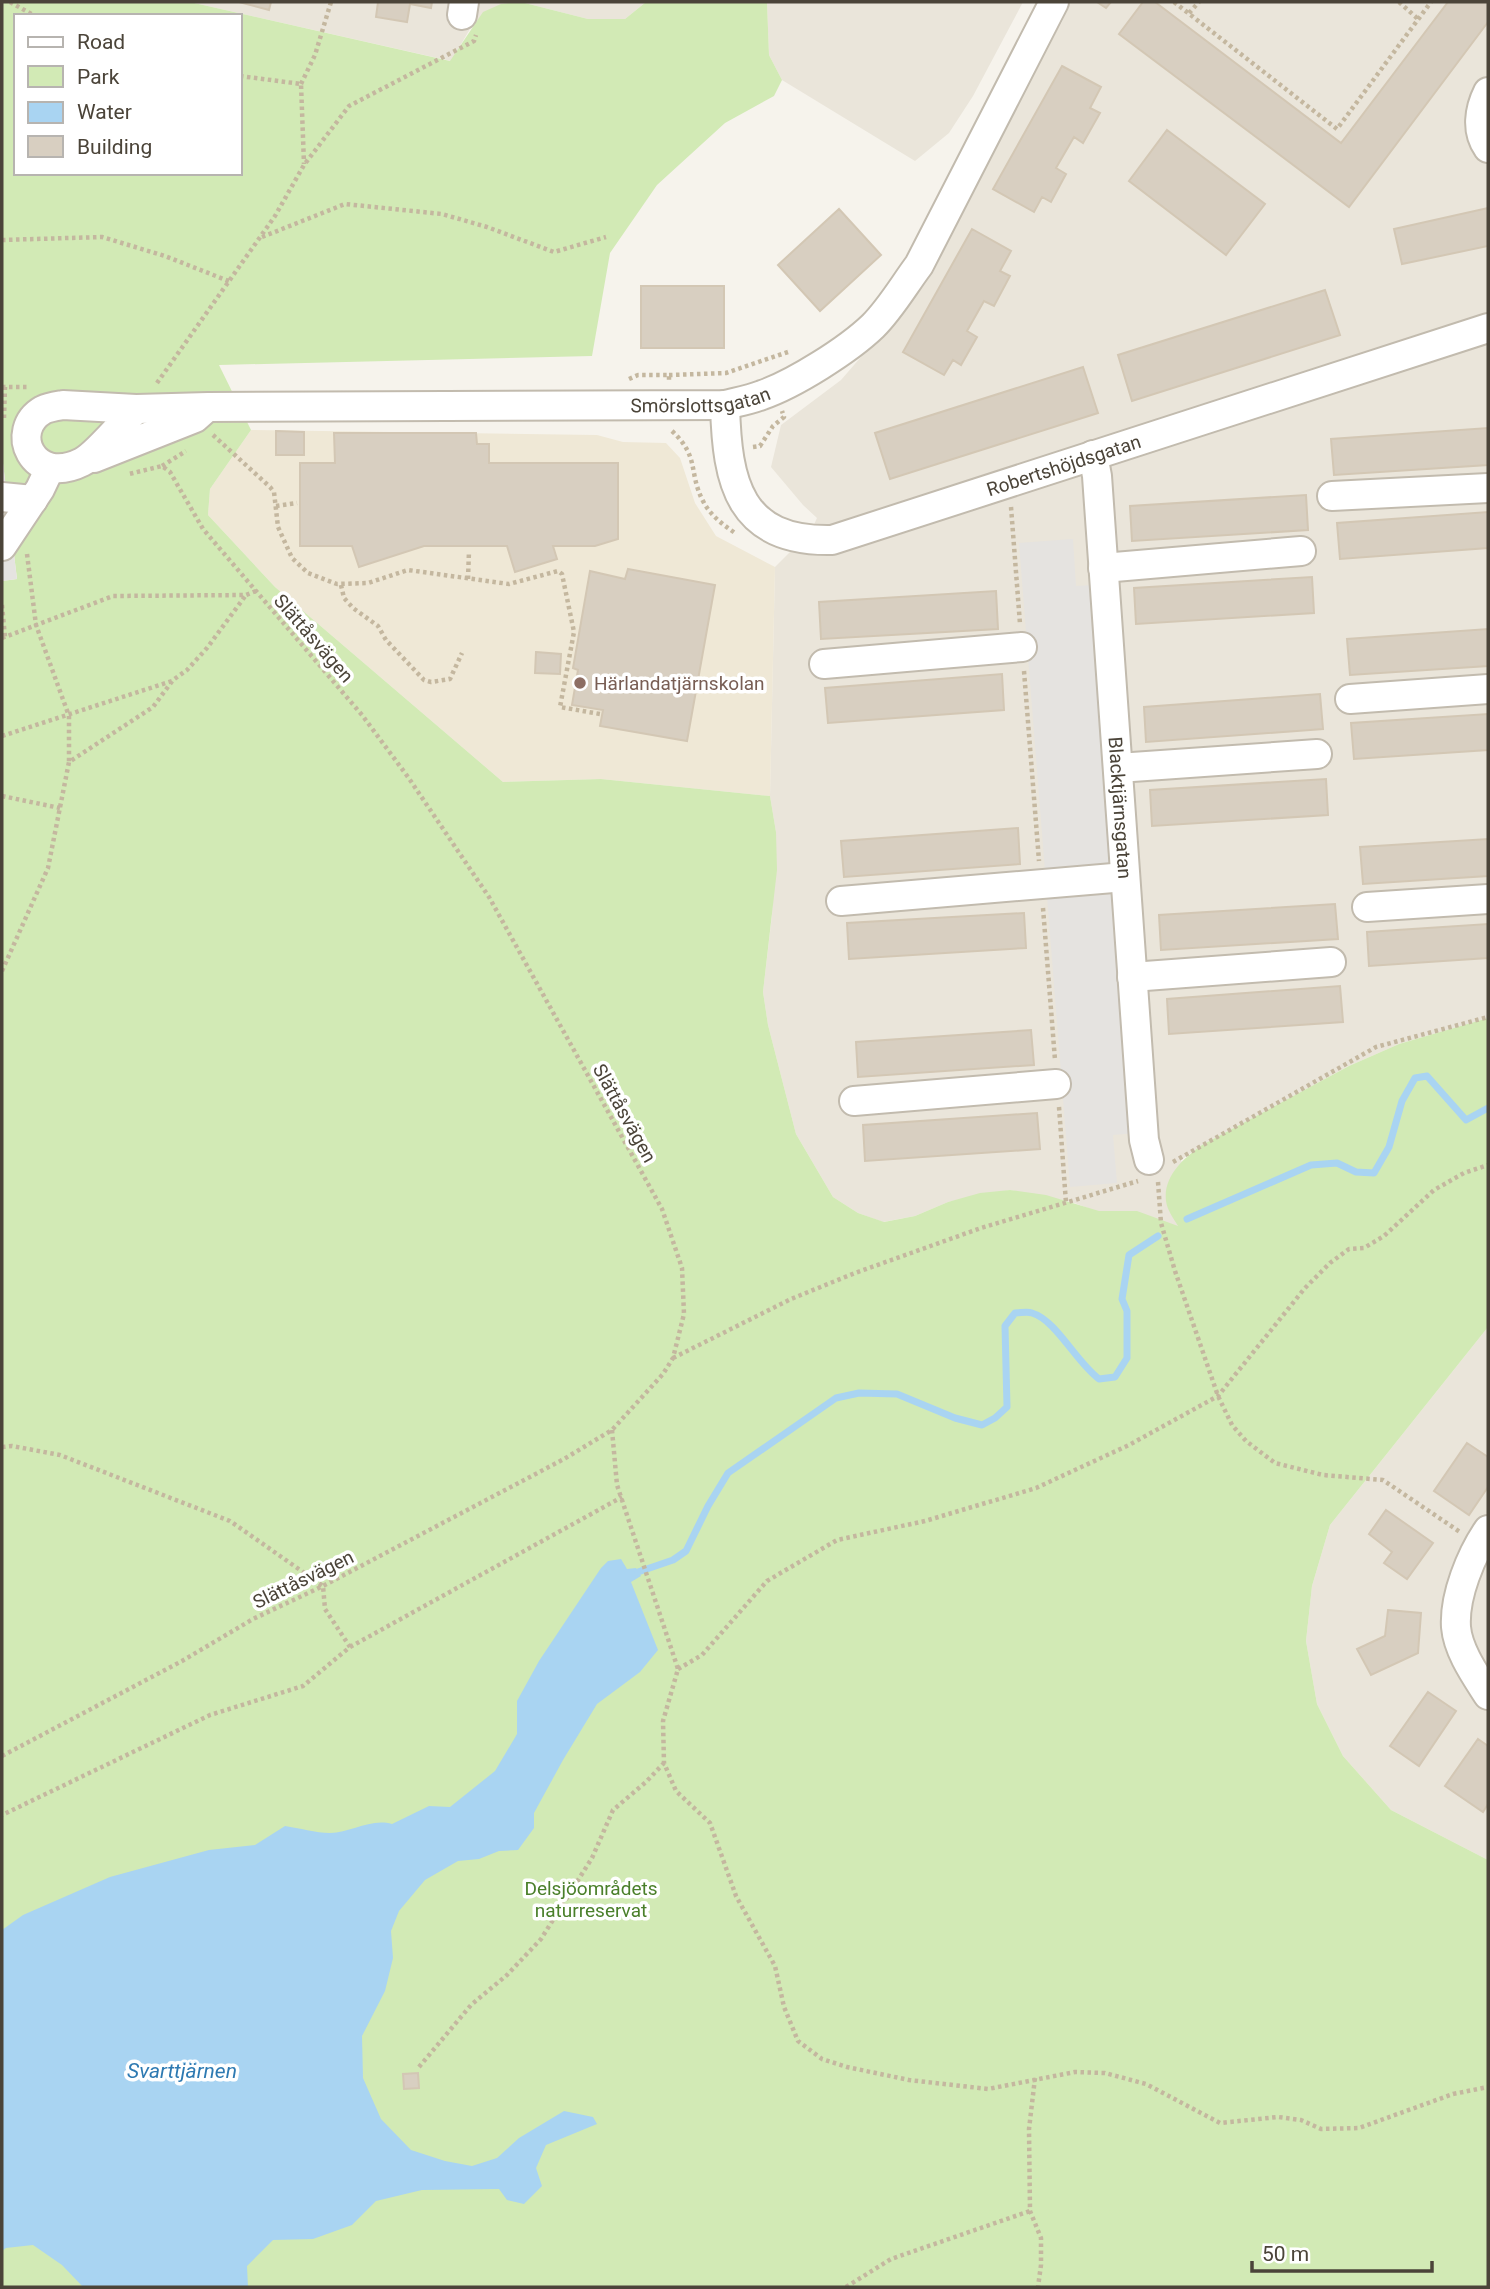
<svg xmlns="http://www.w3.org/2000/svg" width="1490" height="2289" font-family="Roboto,sans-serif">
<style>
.residential{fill:#eae5da}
.education{fill:#efe8d6}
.green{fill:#d2eab5;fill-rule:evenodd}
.parking{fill:#e5e3e0}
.water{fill:#a9d4f2}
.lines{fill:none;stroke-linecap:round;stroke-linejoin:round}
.stream{stroke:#a9d4f2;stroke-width:7}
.building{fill:#d8cfc1;stroke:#d3c7b4;stroke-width:2}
.minor-casing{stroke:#c2bbae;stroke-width:32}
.path{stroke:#c4b79f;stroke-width:4.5;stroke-dasharray:3.5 3.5;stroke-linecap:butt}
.minor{stroke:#fff;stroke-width:28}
.education-dot{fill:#8d6e63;stroke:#fff;stroke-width:2.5}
.labels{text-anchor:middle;stroke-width:7;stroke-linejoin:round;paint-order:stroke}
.street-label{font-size:19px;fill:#4b4439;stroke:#fff}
.education-label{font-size:19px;fill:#785e54;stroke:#fff;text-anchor:start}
.park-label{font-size:19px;fill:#4a7f2a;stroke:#fff}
.water-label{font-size:21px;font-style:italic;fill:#2e7ab2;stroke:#fff}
</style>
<rect width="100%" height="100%" fill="#f6f3ec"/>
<path class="residential" d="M190,2H646L625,19H588L521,2L470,29L451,61Z
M767,2H1023L973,96L949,133L915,161L782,80L769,55Z
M1070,2H1488V1018L1399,1044L1349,1066L1202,1145L1181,1160L1221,1259L1072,1202L1010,1190L948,1202L915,1216L883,1222L858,1213L833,1197L796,1134L768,1025L763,992L772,915L776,832L770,796L775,567L811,531L817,518L803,505L771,467L781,425L841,380L906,305L1000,129L1062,22Z
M1488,1327V1860L1391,1810L1343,1756L1317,1704L1306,1641L1312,1586L1330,1525Z"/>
<path class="education" d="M251,430L597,435L623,442L666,443L680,458L695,503L716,536L775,567L770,796L601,779L503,782L275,587L208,515L210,489Z"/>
<path class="green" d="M2,2H190L450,61L483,12L501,4L521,2L588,19H625L646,2H767L769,55L782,80L774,96L725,123L657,185L610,253L592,356L219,365L251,430L210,489L208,515L275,587L503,782L601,779L770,796L776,832L777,870L763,992L768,1025L796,1134L833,1197L858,1213L884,1222L915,1216L948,1202L980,1193L1010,1190L1046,1195L1099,1211H1137L1178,1226C1174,1219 1167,1210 1166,1201C1163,1176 1184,1158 1202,1145L1349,1066L1399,1044L1488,1018V1327L1330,1525L1312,1586L1306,1641L1317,1704L1343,1756L1391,1810L1488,1860V2287H2V581L17,579L2,455ZM16,16H240V173H16Z"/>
<path class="parking" d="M2,455L17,579L2,581Z
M1073,539L1076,586L1093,585L1136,1133L1113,1135L1117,1183L1070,1187L1019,543Z"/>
<path class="water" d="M621,1559L627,1569L636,1568L641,1576L631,1582L658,1650L640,1672L597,1704L563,1760L534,1813V1828L518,1850L499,1851L479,1859L458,1861L425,1880L399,1911L391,1931L393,1958L385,1991L362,2036L363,2078L381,2119L411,2150L445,2161L472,2166L497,2158L519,2138L564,2111L593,2117L597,2124L546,2145L536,2168L542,2186L524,2204L507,2200L499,2189L422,2190L376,2201L352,2225L313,2239L273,2240L247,2266L248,2287H83L62,2265L33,2245L6,2248L2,2251V1930L23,1915L110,1877L209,1850L255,1845L285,1826C299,1828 316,1833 330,1833C351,1833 370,1818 392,1824L429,1806L450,1807L495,1771L517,1734V1701L539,1661L601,1568L608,1561Z"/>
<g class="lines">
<path class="stream" d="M1187,1219L1311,1165L1337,1163L1356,1172L1374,1173L1389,1147L1402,1101L1415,1078L1427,1076L1466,1120L1488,1108
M638,1572L673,1560L686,1551L708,1506L728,1473L836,1398L859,1393L897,1394L955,1418L982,1425L995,1418L1007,1407L1005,1326L1015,1313C1021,1313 1027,1311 1032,1313C1056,1320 1076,1362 1099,1379L1115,1377L1127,1358V1311L1122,1299L1129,1255L1158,1236"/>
</g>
<path class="building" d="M239,2H271L269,10Z
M378,2H432L431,8L410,4L407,22L376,17Z
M1097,2H1111L1106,8Z
M1143,2H1155L1341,143L1448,2H1488V22L1349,207L1119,34Z
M1062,66L1101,87L1090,108L1100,113L1083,143L1074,137L1056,168L1066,174L1051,202L1042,197L1034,212L993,189Z
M1167,130L1265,204L1226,255L1129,181Z
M1488,208V246L1402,264L1394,229Z
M839,209L881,255L820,311L778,265Z
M972,229L1011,251L1000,271L1010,276L994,306L984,301L967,331L977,337L961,365L953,360L944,375L903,352Z
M641,286H724V348H641Z
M1325,290L1340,335L1132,401L1118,355Z
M1083,367L1098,413L890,479L875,433Z
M1488,428V465L1334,475L1331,439Z
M276,431L304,432V455H276Z
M334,433H476L477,444H489V463H618V539L595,546H553L557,559L515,572L507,546H424L359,567L352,546H300V463H335Z
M1306,495L1308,530L1132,541L1130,506Z
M1488,512V548L1340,559L1337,523Z
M628,569L715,585L687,741L600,726L603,710L572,705L578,670L573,668L590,571L625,579Z
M1312,577L1314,613L1136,624L1134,588Z
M996,591L998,629L821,639L819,602Z
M1488,629V666L1350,675L1347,639Z
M536,652L561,654L560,674L535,673Z
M1002,674L1004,710L828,723L825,688Z
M1320,694L1323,729L1146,742L1144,707Z
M1488,714V750L1354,759L1351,723Z
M1326,779L1328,815L1152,826L1150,790Z
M1018,828L1020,864L844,877L841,841Z
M1488,839V876L1363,884L1360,847Z
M1335,904L1338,939L1161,950L1159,915Z
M1024,913L1026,948L849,959L847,923Z
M1488,924V958L1369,966L1367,932Z
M1340,986L1343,1022L1169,1034L1167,999Z
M1031,1030L1034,1065L858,1077L856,1042Z
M1037,1113L1040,1149L865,1161L863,1125Z
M1467,1443L1488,1457V1487L1469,1515L1434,1491Z
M1386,1510L1433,1543L1407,1579L1384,1563L1392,1552L1369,1534Z
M1388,1610L1421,1613L1418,1653L1371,1675L1357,1649L1385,1636Z
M1428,1692L1456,1711L1419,1766L1390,1746Z
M1478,1739L1488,1746V1804L1483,1812L1445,1786Z
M418,2073L419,2088L404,2089L403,2074Z"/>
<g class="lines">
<defs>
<g id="minor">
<path d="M462,15L464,2"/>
<path d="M1488,92C1479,110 1476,131 1488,148"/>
<path d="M63,405L136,409C123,422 96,455 82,462C32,487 8,430 43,410C49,407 57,406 63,405Z"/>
<path id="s1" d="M725,405C727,483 739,542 832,540L1488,328"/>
<path id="s2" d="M136,409L208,407L725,405C737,402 750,400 762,395C794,384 848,350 873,326C891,308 904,285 919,265L1054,2"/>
<path id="s3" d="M1093,455L1097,476L1144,1140L1149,1160"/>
<path d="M94,458L195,418L204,410"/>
<path d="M1332,496L1488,488"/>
<path d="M2,497L33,500"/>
<path d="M2,546L40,489L50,468"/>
<path d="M1103,568L1301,551"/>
<path d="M824,664L1022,647"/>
<path d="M1350,699L1488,689"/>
<path d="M1118,768L1317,754"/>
<path d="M841,901L1125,877"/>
<path d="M1367,907L1488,899"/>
<path d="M1132,977L1331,962"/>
<path d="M854,1101L1056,1084"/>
<path d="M1488,1530C1471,1555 1454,1596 1456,1627C1458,1651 1476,1676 1488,1695"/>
</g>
</defs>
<use href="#minor" class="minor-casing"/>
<path class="path" d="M10,2L35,16
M1174,2L1337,129L1431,2
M1399,2L1418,19
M1189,13L1199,2
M240,76L301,84L304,164
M301,84L315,55L331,2
M262,237L345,204L442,214L487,227L554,252L606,237
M2,240L102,237L165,256L231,282
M669,375L726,373L788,352
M629,379L638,375H669V381
M157,383L275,216L304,165L349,106L474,41L476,35
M2,387H29
M4,418L5,387
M672,431C700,457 688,472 703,501C710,515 722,524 735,533
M213,435L270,487L274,492L278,527L292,558L308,573L337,584L368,583L408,570L509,584L558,571L562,574L574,632L560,707L600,714
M753,447L760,446L773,426L784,417L782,411
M162,466L186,451
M276,506L297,503
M1011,507L1020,624
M27,554L36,625L69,716V762
M468,579L469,551
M341,585L344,598L353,608L378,626L386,640L424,680L431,682L450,679L462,653
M2,605L5,637
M2,638L113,596L246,595L256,591
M1024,671L1039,861
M2,736L172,681
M2,796L60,808
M1043,908L1055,1060
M2,971L48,868L69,762L153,707L173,680L187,670L207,648L246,595
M1059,1107L1066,1203
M1173,1162L1376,1047L1488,1017
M1158,1182L1161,1223L1175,1271L1218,1396L1232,1425L1246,1441L1275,1463L1323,1475L1383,1480L1460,1532
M673,1358L791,1299L855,1273L981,1228L1138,1181
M612,1430L617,1485L678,1669L663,1721L664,1763L676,1791L710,1823L736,1896L775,1966L784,2007L798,2041L822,2059L847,2067L909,2080L988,2089L1075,2072L1105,2073L1146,2084L1220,2123L1278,2117L1301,2120L1321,2129L1359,2128L1453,2094L1488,2087
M2,1447L12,1446L60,1455L230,1521L323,1586L325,1609L350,1647L303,1686L210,1715L2,1815
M350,1647L622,1497
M678,1669L702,1655L767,1581L837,1540L925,1521L1036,1488L1129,1445L1218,1396L1305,1288L1330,1263L1349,1249L1364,1248L1384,1236L1434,1190L1464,1173L1488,1165
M2,1756L182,1661L253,1619L323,1586L564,1459L612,1430L663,1374L673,1358L684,1314L682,1268L662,1209L489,897L408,777L362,715L203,529L170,472L162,466L129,474
M419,2067L471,2005L507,1975L541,1939L592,1858L613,1810L646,1782L664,1763
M1035,2078L1029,2129L1030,2211L1041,2238V2265L1038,2287
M846,2287L891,2259L1030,2211"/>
<use href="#minor" class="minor"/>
</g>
<circle class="education-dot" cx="580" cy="683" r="7"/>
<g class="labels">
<g class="street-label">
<text dy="7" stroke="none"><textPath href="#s2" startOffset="565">Smörslottsgatan</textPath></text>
<text dy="7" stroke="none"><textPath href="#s1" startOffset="444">Robertshöjdsgatan</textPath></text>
<text transform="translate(314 638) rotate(49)" y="7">Slättåsvägen</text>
<text dy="7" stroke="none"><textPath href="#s3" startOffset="354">Blacktjärnsgatan</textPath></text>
<text transform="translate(625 1113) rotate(61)" y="7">Slättåsvägen</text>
<text transform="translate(303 1579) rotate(-26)" y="7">Slättåsvägen</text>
</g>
<g class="education-label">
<text x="594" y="690">Härlandatjärnskolan</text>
</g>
<g class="park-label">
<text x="591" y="1895">Delsjöområdets<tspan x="591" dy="22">naturreservat</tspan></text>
</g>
<g class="water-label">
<text x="182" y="2078">Svarttjärnen</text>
</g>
</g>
<rect width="1490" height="2289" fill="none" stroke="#4b4439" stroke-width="7"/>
<rect x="14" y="14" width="228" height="161" fill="#ffffff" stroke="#b7b4b0" stroke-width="2"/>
<rect x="28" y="37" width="35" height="10" fill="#ffffff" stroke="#b7b4b0" stroke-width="2"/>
<text x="77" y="49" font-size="21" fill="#4b4439">Road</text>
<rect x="28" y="66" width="35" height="21" fill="#d2eab5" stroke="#b7b4b0" stroke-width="2"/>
<text x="77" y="84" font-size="21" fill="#4b4439">Park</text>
<rect x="28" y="102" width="35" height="21" fill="#a9d4f2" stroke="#b7b4b0" stroke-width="2"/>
<text x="77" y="119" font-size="21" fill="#4b4439">Water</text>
<rect x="28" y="136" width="35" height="21" fill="#d8cfc1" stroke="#b7b4b0" stroke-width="2"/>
<text x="77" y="154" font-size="21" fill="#4b4439">Building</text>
<path d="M1252 2261v10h180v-10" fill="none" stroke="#4b4439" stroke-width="3.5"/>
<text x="1262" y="2261" font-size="21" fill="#4b4439" stroke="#ffffff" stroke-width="5" paint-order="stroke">50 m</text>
</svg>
